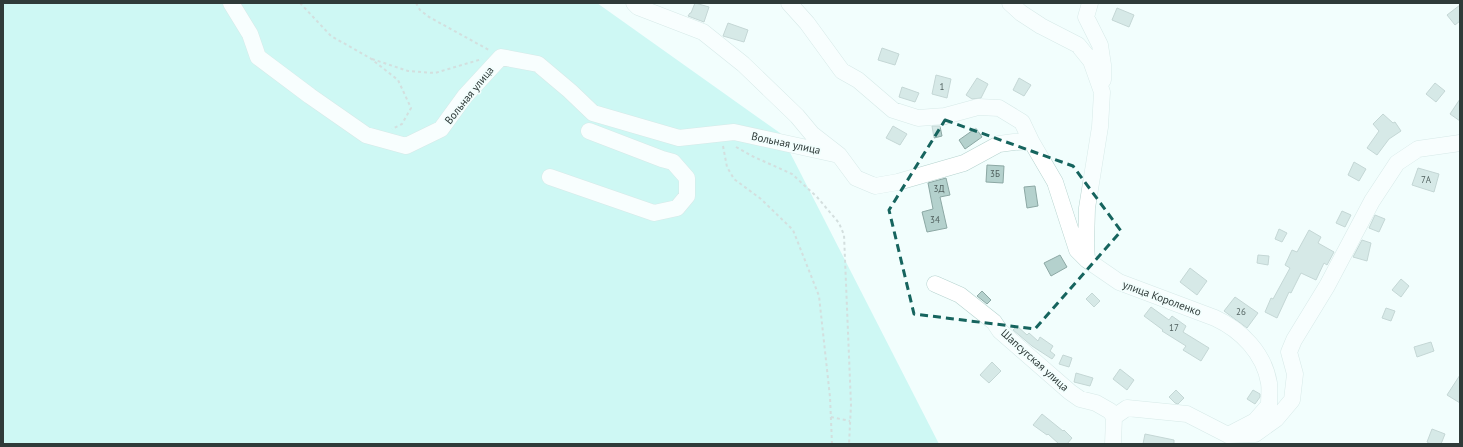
<svg xmlns="http://www.w3.org/2000/svg" width="1463" height="447" font-family="'PT Sans',sans-serif">
<style>
.green{fill:#a2f1e9}
.building{fill:#b4d1cd;stroke:#8ca8a4}
.lines{fill:none;stroke-linecap:round;stroke-linejoin:round}
.minor-casing{stroke:#b6d3cf;stroke-width:17}
.path{stroke:#aebab8;stroke-width:2;stroke-dasharray:3 3;stroke-linecap:butt}
.minor{stroke:#fff;stroke-width:16}
.marked{fill:none;stroke:#16645e;stroke-width:3;stroke-dasharray:8 5;stroke-linejoin:round}
.labels{text-anchor:middle;stroke-width:3.5;stroke-linejoin:round;paint-order:stroke}
.number-label{font-size:9px;fill:#50605e}
.street-label{font-size:11px;fill:#2f3b39;stroke:#f2fefd}
</style>
<rect width="100%" height="100%" fill="#f2fefd"/>
<path class="green" d="M3,3H597L780,133L939,444H3Z"/>
<path class="building" d="M695,3L709,7L704,22L688,16L690,13H691Z
M1460,5V21L1455,25L1447,15Z
M1117,8L1134,15L1129,27L1112,20Z
M728,23L748,30L744,42L723,36Z
M882,48L899,54L895,65L878,60Z
M936,75L951,79L947,98L932,94Z
M977,78L988,84L981,98L972,99L966,95Z
M1019,78L1031,85L1024,96L1013,90Z
M1435,83L1445,91L1436,102L1426,94Z
M902,87L919,93L915,102L899,97Z
M1460,99V121L1450,114Z
M1383,114L1393,123L1395,122L1401,131L1389,139L1377,155L1367,148L1379,131L1373,124Z
M893,126L907,134L900,145L886,138Z
M932,126H940L942,136L934,138Z
M976,128L982,137L965,149L959,140Z
M1354,162L1366,169L1359,181L1348,175Z
M987,165L1004,166L1003,183L986,182Z
M1418,168L1439,174L1434,192L1412,185Z
M946,178L950,195L940,197L947,228L927,232L922,212L933,209L928,183Z
M1035,186L1038,206L1027,208L1024,187Z
M1342,211L1351,215L1345,227L1336,223Z
M1375,215L1385,219L1379,232L1369,228Z
M1279,229L1287,233L1282,242L1275,239Z
M1309,230L1321,237L1318,243L1334,252L1327,265L1324,263L1316,280L1301,273L1291,293L1289,292L1277,318L1265,312L1271,298L1273,299L1290,268L1285,265L1292,250L1297,252Z
M1362,240L1371,243L1367,261L1353,257Z
M1060,255L1067,267L1051,276L1044,263Z
M1258,255L1269,256L1268,265L1257,263Z
M1190,268L1207,281L1197,295L1180,282Z
M1401,279L1409,286L1401,297L1392,290Z
M982,291L991,300L987,304L977,296Z
M1092,293L1100,301L1094,307L1086,299Z
M1235,297L1258,313L1247,328L1224,311Z
M1151,307L1169,320L1172,316L1186,326L1183,332L1209,348L1201,361L1183,350L1186,346L1162,331L1163,330L1144,316Z
M1386,308L1395,311L1391,321L1382,318Z
M1017,326L1027,335L1029,333L1038,341L1040,337L1053,346L1050,351L1055,355L1052,359L1032,346L1013,330Z
M1431,342L1434,351L1417,357L1414,347Z
M1063,355L1072,358L1069,367L1059,364Z
M992,362L1001,371L989,383L980,375Z
M1120,369L1134,380L1127,390L1113,379Z
M1076,373L1093,378L1090,386L1074,382Z
M1460,375V403L1447,395Z
M1176,390L1184,398L1178,404L1175,403L1169,397Z
M1253,390L1260,394V397L1255,404L1247,399Z
M1042,414L1063,431L1064,430L1072,438L1067,444H1059L1048,434L1047,435L1033,425Z
M1432,429L1445,434L1441,444H1431L1427,442Z
M1145,434L1174,440V444H1143Z"/>
<g class="lines">
<defs>
<path id="minor" d="M231,3L250,34L258,57L310,96L366,135L406,146L441,129L465,96L501,57L538,64L570,91L593,113L679,138L734,132L839,155
M634,3L638,7L703,32L743,64L797,116L812,134L839,155L856,178L875,186L898,182L964,163L999,144L1014,142L1031,141
M789,3L807,23L842,71L858,80L893,110L918,118L945,116L978,107L999,108L1022,122L1031,141L1055,182L1077,250L1087,260L1119,282L1215,318C1241,330 1264,353 1269,383C1270,389 1269,397 1269,405L1255,421L1228,435
M1010,3L1021,13L1041,26L1078,45L1091,61L1102,92L1100,127L1087,208L1086,244L1087,260
M1090,3L1086,17L1100,45L1103,65V80
M550,177L654,213L677,208L687,196V178L673,162L662,159L589,131
M935,284L960,295L994,322L1000,331L1070,392L1080,399L1096,403L1110,411L1114,417L1113,444
M1114,417L1127,408L1187,414L1228,435L1255,434L1276,419L1292,400L1295,374L1289,352L1294,340L1327,286L1372,201L1397,163L1418,149L1460,143"/>
</defs>
<use href="#minor" class="minor-casing"/>
<path class="path" d="M300,3L331,36L370,58L398,80L411,108L402,124L392,129
M416,3L420,10L429,17L489,50
M372,59L408,71L435,73L482,59
M723,146L727,167L734,179L761,199L793,230L819,296L830,397L832,444
M736,147L752,156L792,174L817,197L839,223L844,235L851,405L849,444
M831,417L850,421"/>
<use href="#minor" class="minor"/>
</g>
<path d="M0 0H1463V447H0ZM945,120L1073,166L1121,231L1035,329L914,314L889,210Z" fill="#f2fefd" fill-opacity=".55" fill-rule="evenodd"/>
<path class="marked" d="M945,120L1073,166L1121,231L1035,329L914,314L889,210Z"/>
<g class="labels">
<g class="number-label">
<text x="942" y="90">1</text>
<text x="995" y="177">3Б</text>
<text x="1426" y="183">7А</text>
<text x="939" y="192">3Д</text>
<text x="935" y="223">34</text>
<text x="1241" y="315">26</text>
<text x="1174" y="331">17</text>
</g>
<g class="street-label">
<text transform="translate(469 95) rotate(-51)" y="4">Вольная улица</text>
<text transform="translate(786 143) rotate(12)" y="4">Вольная улица</text>
<text transform="translate(1162 298) rotate(20)" y="4">улица Короленко</text>
<text transform="translate(1035 360) rotate(42)" y="4">Шапсугская улица</text>
</g>
</g>
<rect width="1463" height="447" fill="none" stroke="#2f3b39" stroke-width="8"/>
</svg>
